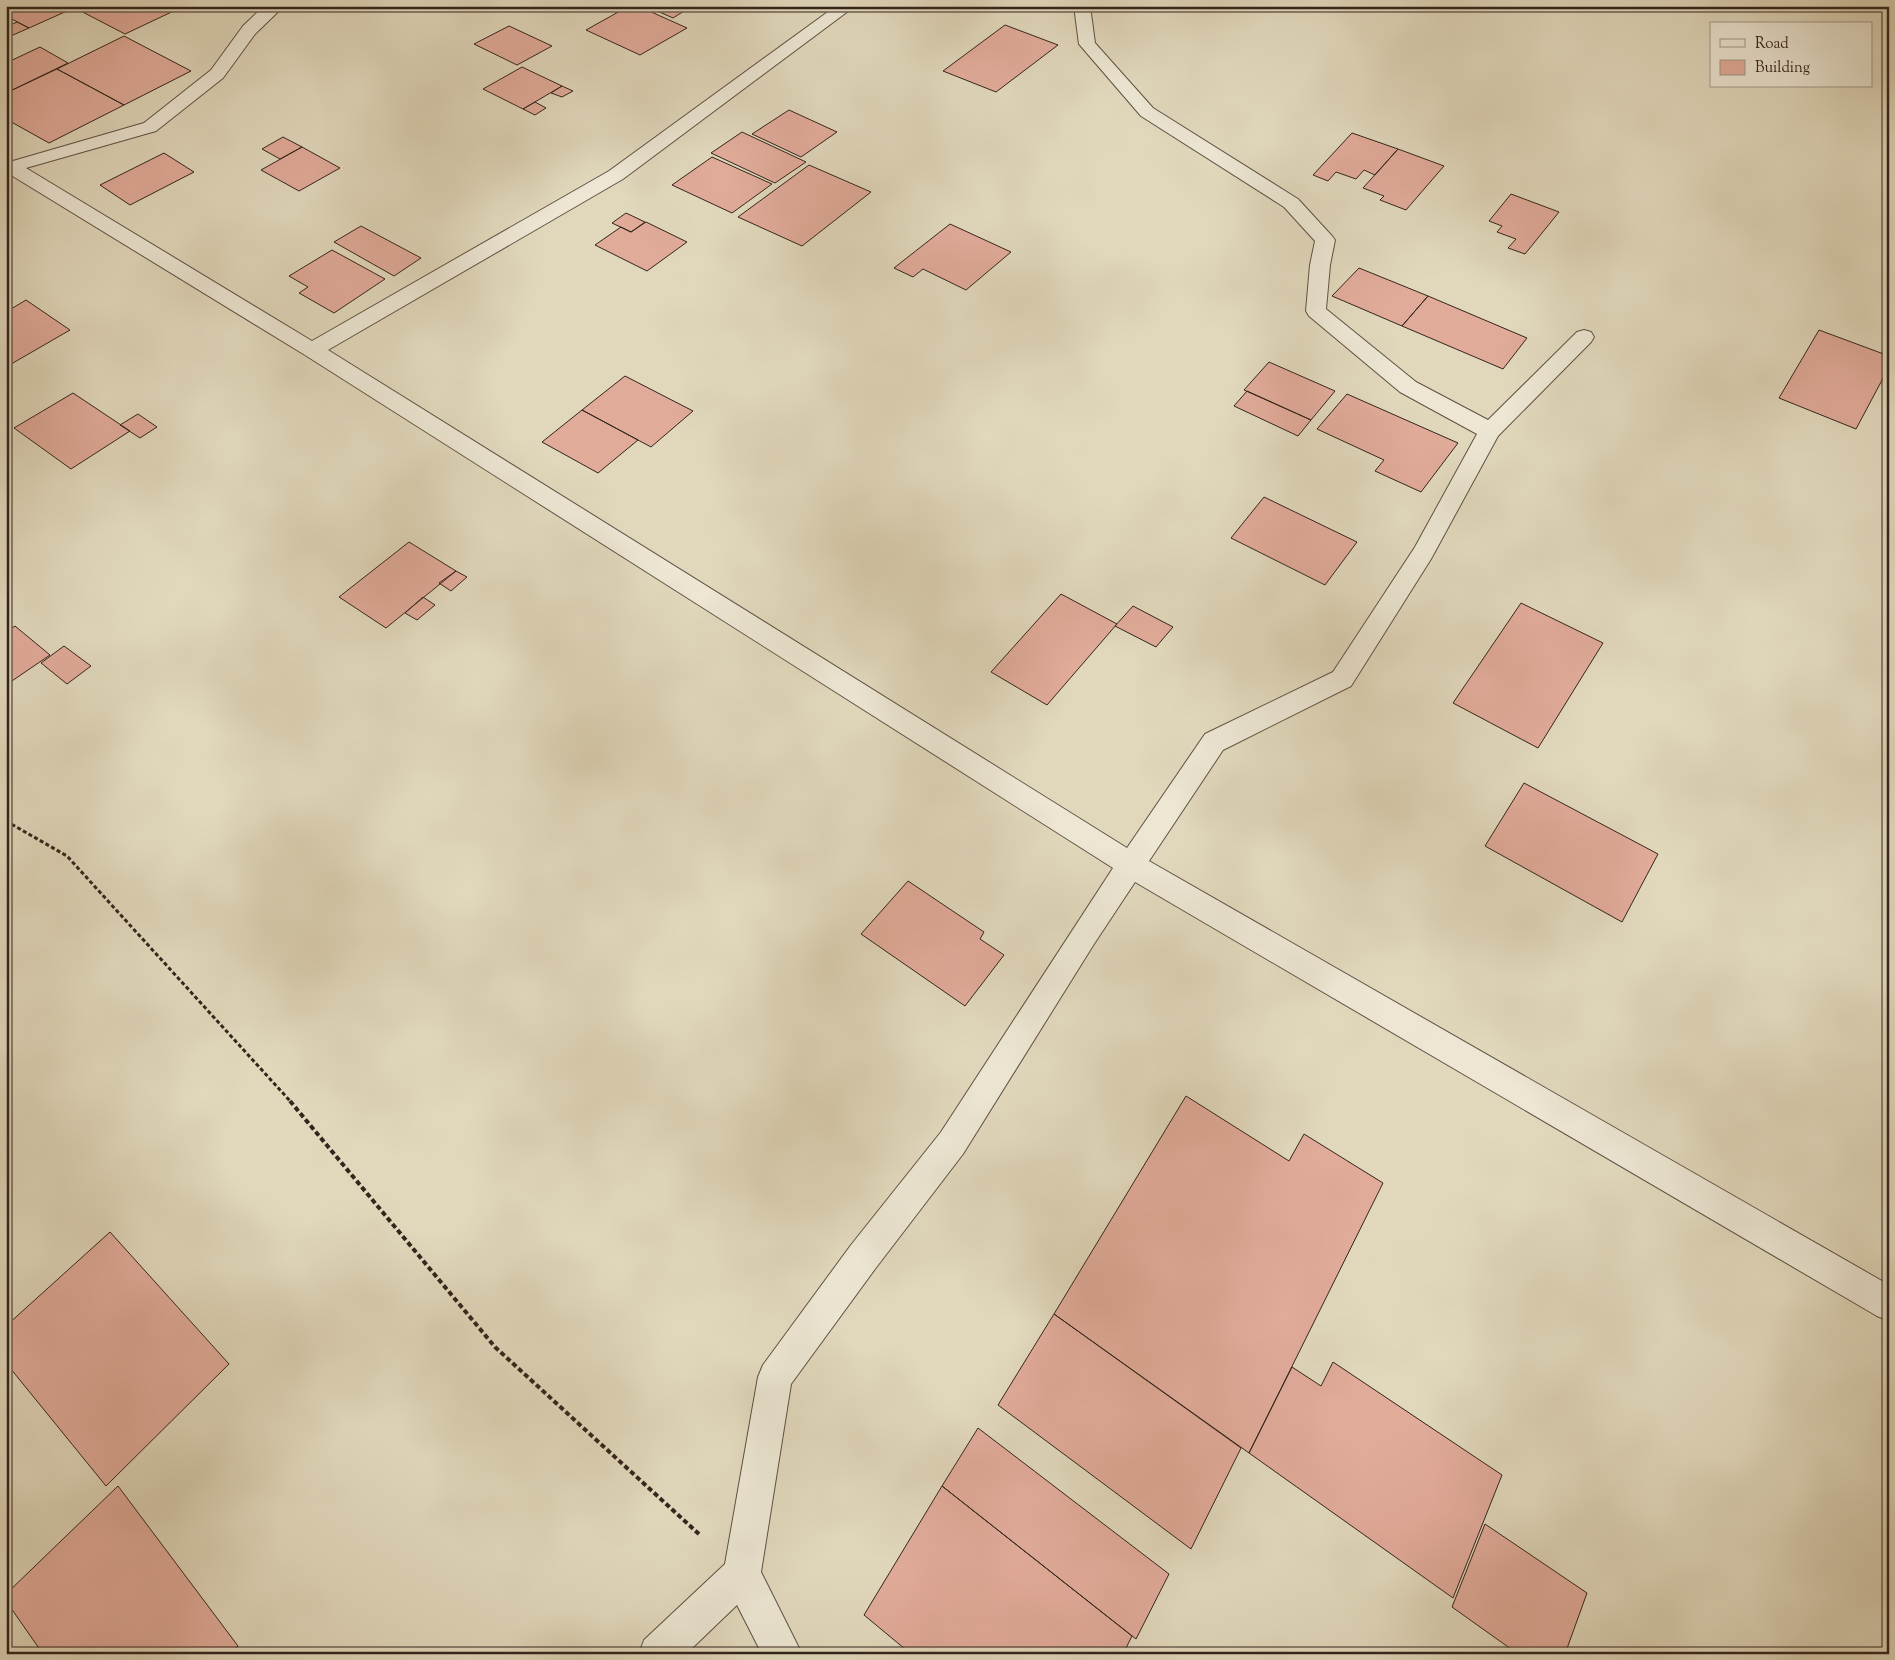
<svg xmlns="http://www.w3.org/2000/svg" width="1895" height="1660" font-family="'Sorts Mill Goudy',serif">
<style>
.building{fill:#e1ab9a;stroke:#34241c}
.lines{fill:none;stroke-linecap:round;stroke-linejoin:round}
.minor-casing{stroke:#5f5144;stroke-width:2}
.path-far1{stroke:#34241c;stroke-width:3;stroke-dasharray:4 2.5;stroke-linecap:butt}
.path{stroke:#34241c;stroke-width:4;stroke-dasharray:5 3;stroke-linecap:butt}
.minor{fill:#ece6d3;fill-rule:evenodd}
</style>
<rect width="100%" height="100%" fill="#e1d8bc"/>
<filter id="stains"><feTurbulence type="fractalNoise" baseFrequency=".004" numOctaves="4"/><feColorMatrix values="0 0 0 0 .2 0 0 0 0 .09 0 0 0 0 .02 0 0 0 .5 -.17"/></filter>
<radialGradient id="worn" r=".72"><stop offset=".6" stop-color="#630" stop-opacity="0"/><stop offset="1" stop-color="#630" stop-opacity=".3"/></radialGradient>
<path class="building" d="M6,6H58L67,11L29,28L6,16Z
M75,6H177L180,8L125,34L73,7Z
M629,6H638L687,28L640,55L586,30Z
M646,6H692L673,18Z
M17,22L29,28L13,35L6,31V27Z
M1005,25L1058,45L996,92L943,71Z
M509,26L552,46L517,65L474,44Z
M124,36L191,71L124,105L57,69Z
M40,47L68,63L6,93V63Z
M522,67L562,86L523,109L483,89Z
M57,69L124,105L49,143L6,119V93Z
M562,86L573,91L562,97L551,93Z
M535,102L546,108L535,115L523,109Z
M789,110L837,132L801,157L752,134Z
M742,132L806,162L775,183L711,153Z
M1352,133L1398,149L1375,175L1364,170L1356,179L1336,172L1328,181L1313,175Z
M283,137L302,147L280,159L262,149Z
M302,147L340,168L299,191L261,170Z
M1398,149L1444,166L1406,210L1380,200L1384,196L1363,188Z
M164,153L194,172L130,205L100,185Z
M712,157L772,184L732,213L672,185Z
M809,165L871,192L802,246L738,217Z
M1511,194L1559,212L1525,254L1508,248L1516,239L1497,232L1502,226L1489,221Z
M626,213L645,222L631,232L612,223Z
M646,222L687,242L647,271L595,245L621,227L631,232Z
M950,224L1011,252L966,290L923,269L913,277L894,268Z
M361,226L421,258L394,276L334,242Z
M332,250L385,279L334,313L299,293L308,287L289,276Z
M1359,268L1428,296L1402,326L1332,296Z
M1428,296L1527,338L1503,369L1402,326Z
M26,300L70,330L6,367V312Z
M1819,330L1889,356V367L1856,429L1779,398Z
M1269,362L1335,391L1311,420L1244,390Z
M625,376L693,411L651,447L582,410Z
M1247,391L1311,420L1298,436L1234,406Z
M73,393L130,431L71,469L14,428Z
M1347,394L1458,443L1421,492L1375,471L1384,460L1317,429Z
M582,410L638,440L598,473L542,442Z
M138,414L157,427L140,438L120,425Z
M1264,497L1357,542L1325,585L1231,538Z
M409,542L456,571L386,628L339,597Z
M456,571L467,577L451,591L439,583Z
M1061,594L1117,624L1047,705L991,672Z
M423,597L435,605L417,620L405,613Z
M1521,603L1603,643L1538,748L1453,703Z
M1133,606L1173,627L1156,647L1115,626Z
M15,626L50,655L6,685V632Z
M64,646L91,666L67,684L41,663Z
M1524,783L1658,854L1622,922L1485,846Z
M908,881L984,932L980,939L1004,955L965,1006L861,934Z
M1186,1096L1289,1161L1304,1134L1383,1183L1249,1453L1054,1314Z
M110,1232L229,1364L106,1486L6,1363V1326Z
M1054,1314L1241,1448L1191,1549L998,1405Z
M1333,1362L1502,1475L1453,1598L1249,1453L1292,1367L1321,1386Z
M978,1428L1169,1574L1136,1639L942,1486Z
M118,1486L238,1646L230,1654H43L6,1601V1594Z
M942,1486L1132,1636L1123,1654H911L864,1615Z
M1485,1524L1587,1593L1565,1654H1518L1452,1607Z"/>
<g class="lines">
<defs>
<path id="minor" d="M264,6H284L255,34L223,78L156,131L26,168L312,341L609,171L836,6H855L623,179L328,350L1127,848L1205,734L1333,672L1415,547L1477,434L1400,392L1309,316L1306,311L1310,265L1315,241L1284,207L1141,116L1079,44L1074,6H1090L1095,43L1153,108L1298,199L1332,236L1335,240L1330,265L1326,309L1416,382L1488,420L1577,332L1584,330L1591,332L1594,337L1591,342L1498,436L1431,559L1351,686L1223,750L1149,861L1889,1285V1321L1877,1316L1135,882L1094,944L963,1154L875,1269L791,1384L761,1572L802,1654H762L737,1605L686,1654H639L644,1640L725,1564L758,1377L763,1365L851,1245L941,1132L1113,868L305,355L6,172V159L13,161L144,123L211,70L243,26Z"/>
</defs>
<use href="#minor" class="minor-casing"/>
<path class="path-far1" d="M6,821L67,856L291,1102"/>
<path class="path" d="M290,1101L495,1347L700,1535"/>
<use href="#minor" class="minor"/>
</g>
<rect width="1895" height="1660" fill="none" stroke="#e1d8bc" stroke-width="25"/>
<rect x="8" y="8" width="1880" height="1645" fill="none" stroke="#34241c" stroke-width="2.5"/>
<rect x="12" y="12" width="1870" height="1635" fill="none" stroke="#34241c"/>
<rect x="1710" y="22" width="162" height="65" fill="#ece6d3" stroke="#a2988a"/>
<rect x="1720" y="39" width="25" height="8" fill="#ece6d3" stroke="#a2988a"/>
<text x="1755" y="48" font-size="15" fill="#34241c">Road</text>
<rect x="1720" y="60" width="25" height="15" fill="#e1ab9a" stroke="#a2988a"/>
<text x="1755" y="72" font-size="15" fill="#34241c">Building</text>
<rect width="100%" height="100%" filter="url(#stains)"/>
<rect width="100%" height="100%" fill="url(#worn)"/>
</svg>
